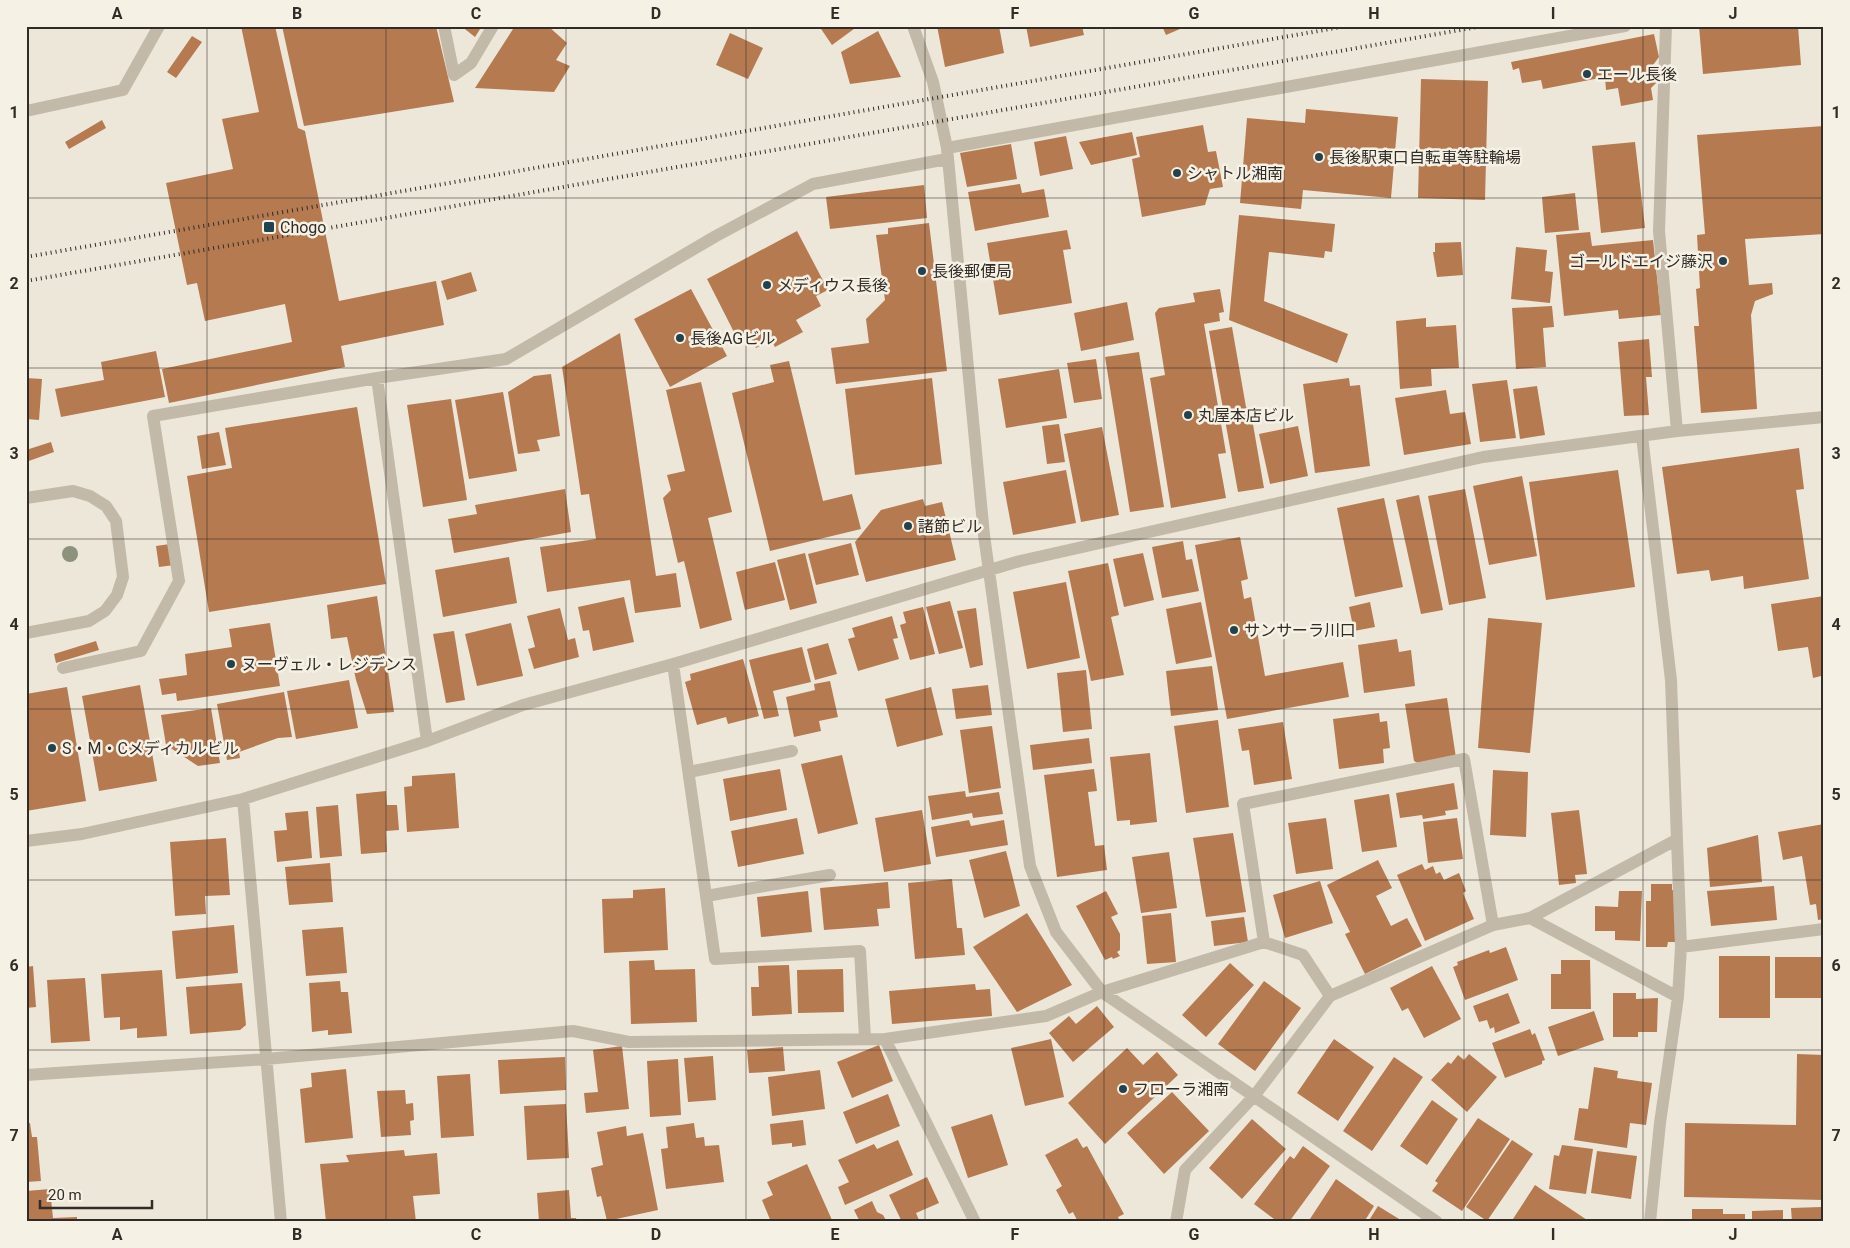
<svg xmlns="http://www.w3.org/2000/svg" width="1850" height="1248" font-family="Roboto,'Noto Sans JP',sans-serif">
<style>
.building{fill:#b57a50}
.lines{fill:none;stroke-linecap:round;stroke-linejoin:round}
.minor{stroke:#c3b9a8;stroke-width:12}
.rail{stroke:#312c27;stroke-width:4;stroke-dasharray:1 4;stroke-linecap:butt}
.tree{fill:#8c927b}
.grid{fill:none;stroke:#312c27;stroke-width:1;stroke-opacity:0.55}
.poi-dot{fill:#22424d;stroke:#f6f1e5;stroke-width:2}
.labels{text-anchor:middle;stroke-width:5;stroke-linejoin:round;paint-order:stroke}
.poi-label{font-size:16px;fill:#312c27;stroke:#f6f1e5;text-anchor:start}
.neatline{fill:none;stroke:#312c27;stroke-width:2}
.grid-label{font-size:16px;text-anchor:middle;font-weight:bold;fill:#312c27}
</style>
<rect width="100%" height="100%" fill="#ede7da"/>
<path class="building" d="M241,26H275L298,128L305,131L339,301L436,281L444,325L341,346L345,367L169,403L162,369L292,342L285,304L205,321L197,283L187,285L166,183L233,169L222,119L259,112Z
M282,26H436L454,102L304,126Z
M461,26H482L475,37Z
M515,26H548L567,43L556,60L570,66L554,92L475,88Z
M819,26H858L832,45Z
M937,26H999L1004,53L945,67Z
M1026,26H1082L1084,35L1030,47Z
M1162,26H1187L1166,35Z
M1699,26H1798L1801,65L1703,74Z
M878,31L901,77L850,84L841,52Z
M730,33L763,48L748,79L716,65Z
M1654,34L1659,57L1653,65L1657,82L1651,88L1653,100L1621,106L1618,88L1606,90L1605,77L1543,89L1541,80L1522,83L1519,68L1513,70L1511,62Z
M192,36L202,42L176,78L167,72Z
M1421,79L1488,81L1485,200L1418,198Z
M1306,109L1398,117L1391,198L1303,190L1301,209L1240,203L1247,118L1305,123Z
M102,120L106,128L69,149L65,142Z
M1203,125L1208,152L1216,151L1223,187L1210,189L1205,205L1142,217L1132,159L1140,157L1136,137Z
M1824,126V234L1745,239L1749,285L1772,283L1773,294L1755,301L1751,315L1757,409L1701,413L1694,326H1699L1696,289L1700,288L1697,235L1705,234L1697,135Z
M1132,132L1137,155L1091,165L1079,142Z
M1066,136L1073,169L1040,176L1034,142Z
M1635,142L1645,228L1601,233L1592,146Z
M1011,144L1017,179L967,187L960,153Z
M1020,184L1022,193L1044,189L1049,217L975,231L968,192Z
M924,185L927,218L830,229L826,197Z
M1575,193L1579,230L1545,233L1542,197Z
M1239,215L1335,224L1332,252L1325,251L1324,258L1269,252L1264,301L1348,334L1337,363L1229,320Z
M929,223L947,371L836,384L831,348L869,343L866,319L885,300L876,235L888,234V228Z
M1067,230L1071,249L1063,250L1072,303L999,315L987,243Z
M797,231L828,290L816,296L821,306L796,320L803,332L775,347L771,340L756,348L750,336L739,342L707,279Z
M1590,232L1592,246L1653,240L1661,315L1619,319L1618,310L1564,316L1556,235Z
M1461,242L1463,275L1437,277L1433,252H1435V243Z
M1516,247L1547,250L1545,271L1553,272L1550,303L1511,299Z
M471,272L477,291L447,300L441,281Z
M691,289L727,356L670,387L634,319Z
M1220,289L1224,312L1219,313L1220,321L1204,324L1226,453L1218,454L1226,498L1171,508L1150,378L1165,375L1155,313L1159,308L1195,302L1193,293Z
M1127,302L1134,340L1081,351L1074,313Z
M1552,306L1554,327L1543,328L1546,367L1516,369L1512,308Z
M1426,318V327L1456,325L1459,368L1431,369L1432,386L1400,389L1396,321Z
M1232,327L1246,407H1250L1264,488L1238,492L1209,331Z
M620,333L656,576L676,573L681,607L635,613L630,580L547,592L540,547L596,539L589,494L581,495L562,367Z
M1649,339L1652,377H1646L1649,415L1624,416L1618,342Z
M156,351L165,397L61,417L55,389L104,380L101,362Z
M1139,352L1164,507L1130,512L1105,357Z
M1096,359L1102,399L1074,403L1067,363Z
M789,361L823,501L852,494L861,529L770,551L732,393L774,382L770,365Z
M1059,369L1067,418L1006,428L998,379Z
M551,374L560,436L537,440L540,451L518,454L508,392L534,376Z
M26,378L42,379L39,420L26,419Z
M932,378L942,464L855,475L845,389Z
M1349,378L1350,386L1360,385L1370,466L1315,473L1303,384Z
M1507,380L1516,438L1480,442L1472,384Z
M701,382L732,512L708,518L732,620L700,629L684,561L678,563L663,498L671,490L667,475L685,471L666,390Z
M1537,386L1545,435L1520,439L1513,389Z
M1446,390L1450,414L1465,412L1471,444L1404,455L1395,398Z
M503,392L517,471L469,479L455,400Z
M451,399L467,500L423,507L407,405Z
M357,407L386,584L209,612L187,476L232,468L225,428Z
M1059,424L1065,462L1047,464L1042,426Z
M1298,426L1308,476L1270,484L1259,434Z
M1102,427L1119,515L1081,522L1064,434Z
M219,432L226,465L202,469L197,436Z
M51,442L54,452L26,462V450Z
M1799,448L1804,489L1796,490L1809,579L1744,589L1743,576L1711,581L1709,570L1677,574L1662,467Z
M1066,470L1076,523L1013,535L1003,482Z
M1618,470L1635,587L1546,600L1529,482Z
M1522,476L1537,556L1489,565L1473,486Z
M565,489L571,532L454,553L448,519L477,514L475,505Z
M1465,489L1486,598L1449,605L1428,496Z
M1419,495L1443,610L1421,614L1396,500Z
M1384,498L1403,587L1355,597L1337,508Z
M923,499L925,506L942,502L956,560L866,582L855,542L881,510Z
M1240,537L1248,579L1241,581L1244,599L1251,597L1265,676L1343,662L1349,697L1227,719L1195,545Z
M1183,541L1186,560L1192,559L1199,591L1162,598L1152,547Z
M851,543L859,575L816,585L808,554Z
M170,544L174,565L159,567L156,546Z
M805,553L817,603L790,610L777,560Z
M1143,553L1154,600L1124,607L1113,559Z
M509,557L517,603L443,617L435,570Z
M775,562L785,600L745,610L736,572Z
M1108,563L1119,615L1111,617L1124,675L1091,681L1068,571Z
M1066,582L1080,658L1027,669L1013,592Z
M377,596L394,712L367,714L356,680L347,637L331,639L327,605Z
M1824,596V684H1823L1821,676L1813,678L1808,647L1778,651L1771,604Z
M624,597L634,642L593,651L589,630L583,631L578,607Z
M950,601L963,648L939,654L926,607Z
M1201,602L1212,657L1176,664L1166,609Z
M1370,602L1375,627L1354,631L1349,607Z
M923,607L935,654L910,660L900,625L906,623L903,612Z
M560,608L568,640L575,638L579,657L534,669L528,649L535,647L527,616Z
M976,608L983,665L970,668L957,611Z
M892,616L898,638L893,639L899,659L858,671L848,639L855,637L852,628Z
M1488,618L1542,623L1530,753L1478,748Z
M270,623L280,686L177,701L176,693L162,695L159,679L187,675L185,654L232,647L229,629Z
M511,623L523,676L477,686L465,634Z
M454,631L465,700L446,703L433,634Z
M1397,639L1399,652L1411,650L1415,686L1364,693L1358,645Z
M96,641L99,650L56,663L54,654Z
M828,643L837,674L815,680L807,649Z
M802,647L811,682L773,691L779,716L764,719L749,660Z
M743,659L759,716L728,724L726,717L697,725L685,682L691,680L690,674Z
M1212,666L1218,710L1171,716L1166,671Z
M1086,670L1092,729L1063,732L1057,673Z
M349,680L358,728L296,739L287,691Z
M830,681L838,717L819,721L821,731L794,737L786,697L815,690L814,684Z
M140,685L157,781L99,791L82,696Z
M988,685L992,715L956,719L952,689Z
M67,687L86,801L26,811V694Z
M931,687L943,735L897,747L885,699Z
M284,692L292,737L278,738L239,752L240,758L227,760L217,704Z
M1447,698L1456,758L1418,763L1414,761L1405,704Z
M211,708L220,763L198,766L166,745L161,715Z
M1379,713L1380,722L1387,721L1390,748L1383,749L1384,763L1339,769L1333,719Z
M1218,720L1229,807L1186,813L1174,726Z
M1283,722L1292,779L1254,785L1249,750L1242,751L1238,729Z
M992,726L1001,788L969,793L960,730Z
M1089,738L1092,763L1033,770L1030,745Z
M1150,753L1157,822L1130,825V820L1117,821L1110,757Z
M842,755L858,824L818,834L801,764Z
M780,769L787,810L730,821L723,779Z
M1094,769L1097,791L1088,792L1095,846L1104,845L1107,870L1057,877L1044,775Z
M1493,770L1528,772L1526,837L1490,835Z
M455,773L459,828L407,832L404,787L412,786V776Z
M1454,783L1458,809L1445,811L1446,815L1423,819L1422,815L1400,818L1396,793Z
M386,791L387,805H397L399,830L386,831L387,852L361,854L356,794Z
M965,791L966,797L999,792L1003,814L973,818L972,813L932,820L928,796Z
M1389,794L1397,847L1362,852L1354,800Z
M338,805L342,856L320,858L316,807Z
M922,810L931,864L884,872L875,818Z
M1579,810L1587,874L1575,875L1576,883L1559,885L1551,813Z
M308,811L312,858L277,862L274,831L287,830L285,813Z
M797,818L804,854L738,867L731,831Z
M1326,818L1333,869L1296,874L1288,823Z
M1457,818L1463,859L1428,863L1423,822Z
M969,820L971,826L1004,820L1008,845L936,857L931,827Z
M1824,824V919L1818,920L1816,904L1810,905L1802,856L1783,860L1778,832Z
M1233,833L1246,912L1206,917L1193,838Z
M1758,835L1762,882L1710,887L1707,848Z
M226,838L230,895L205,896L206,914L175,916L170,842Z
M1006,851L1020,906L984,918L969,860Z
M1169,852L1177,908L1141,913L1132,857Z
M1378,860L1392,888L1376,896L1391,926L1407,918L1422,946L1365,974L1345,934L1350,932L1327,885Z
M330,863L333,902L289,905L285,867Z
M1422,864L1425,870L1433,866L1436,874L1440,872L1444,880L1459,873L1466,891L1463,893L1474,919L1425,941L1397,875Z
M952,879L957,928H962L965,955L915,959L908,883Z
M1320,881L1333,923L1285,938L1273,895Z
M888,882L890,908L877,909L879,926L824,930L820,888Z
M1651,884H1672V890H1675V942H1668L1667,947H1646V901H1651Z
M1774,886L1777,920L1711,926L1707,891Z
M665,888L668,950L604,953L602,899L633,898V890Z
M808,891L812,932L761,937L757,897Z
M1106,891L1118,914L1111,917L1120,934V950L1117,952L1120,956L1113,959L1112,957L1105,960L1076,906Z
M1619,891H1642L1640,941L1615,940V931H1595V906L1618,907Z
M1027,913L1072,985L1017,1012L973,947Z
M1171,913L1176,962L1147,964L1142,916Z
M1244,917L1248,942L1214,946L1211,921Z
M234,925L238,973L176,979L172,931Z
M343,927L347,973L306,976L302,930Z
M1506,947L1518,980L1465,1000L1453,967L1458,965L1457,962L1489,950L1490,953Z
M1719,956H1770V1018H1719Z
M1775,957H1824V998H1775Z
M654,960L655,970L695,969L697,1022L631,1024L629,961Z
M1561,960H1590L1591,1009H1551V974H1561Z
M1230,963L1254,985L1206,1037L1182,1015Z
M789,965L792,1014L752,1016L751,987H759L758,966Z
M33,966L36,1007L26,1008V967Z
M1432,966L1461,1019L1424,1038L1408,1008L1402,1011L1390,988Z
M843,969L844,1012L798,1013L797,970Z
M162,970L167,1036L137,1038V1028L120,1030V1017L104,1018L101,974Z
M85,978L90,1041L51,1043L47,980Z
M340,981L341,992H348L352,1033L328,1035V1030L312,1032L309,983Z
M1264,981L1301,1008L1255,1071L1218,1044Z
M242,983L246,1025L240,1030L190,1034L186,987Z
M975,984L976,990L990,989L992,1016L892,1024L889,991Z
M1508,993L1520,1023L1495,1033L1494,1027L1490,1029L1487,1020L1479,1022L1473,1006Z
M1613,993H1636V999L1658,998L1657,1032H1638V1037H1613Z
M1097,1006L1114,1027L1073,1062L1049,1033L1069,1016L1076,1024Z
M1594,1011L1604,1040L1558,1056L1548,1027Z
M1530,1029L1532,1035L1535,1033L1545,1060L1542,1061V1064L1505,1078L1492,1043Z
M1051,1039L1064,1097L1025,1106L1011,1048Z
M1334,1039L1374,1067L1338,1121L1297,1093Z
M879,1045L893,1081L852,1098L837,1062Z
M622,1046L629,1109L586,1113L584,1093L598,1092L593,1050Z
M783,1047L785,1071L749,1073L747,1050Z
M1127,1048L1143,1065L1157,1052L1178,1075L1105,1144L1068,1103Z
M1469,1054L1497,1077L1467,1112L1431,1080L1448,1062L1451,1064L1458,1055L1464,1060Z
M1797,1054L1824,1055V1200L1684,1197L1685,1123L1796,1125Z
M713,1056L716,1100L688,1102L684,1058Z
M565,1057L566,1090L500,1094L498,1060Z
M1394,1057L1423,1077L1372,1151L1343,1131Z
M678,1059L681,1115L650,1117L647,1061Z
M1594,1067L1618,1071L1617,1078L1652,1083L1646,1125L1630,1123L1627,1148L1574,1140L1579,1108L1588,1109Z
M346,1069L353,1138L305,1143L300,1089L312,1087L311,1073Z
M820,1070L825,1109L772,1116L768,1077Z
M470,1074L474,1136L441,1138L437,1076Z
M405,1090L406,1104L413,1103L414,1120L410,1121L411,1135L381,1137L377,1091Z
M1172,1092L1209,1131L1164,1174L1127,1133Z
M888,1094L900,1126L856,1144L843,1112Z
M1432,1100L1458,1119L1427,1165L1400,1146Z
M566,1104L569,1158L527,1160L524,1106Z
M992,1114L1008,1165L968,1178L951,1127Z
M1478,1118L1510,1139L1462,1211L1432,1191L1438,1183L1435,1181Z
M1252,1119L1286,1149L1242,1199L1209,1168Z
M803,1120L806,1145L792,1147V1143L772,1145L770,1124Z
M26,1123H30L32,1137H37L41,1181L26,1182Z
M694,1123L696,1138L704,1137L705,1146L719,1145L724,1182L666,1189L661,1149L668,1148L666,1127Z
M626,1126L627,1136L643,1133L658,1210L607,1221L601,1196L597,1197L591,1168L603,1165L597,1132Z
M1077,1138L1083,1148L1087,1146L1124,1214L1118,1217L1120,1221L1118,1222H1078L1073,1212L1069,1214L1056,1190L1062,1186L1045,1155Z
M898,1140L913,1175L845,1205L838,1187L849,1182L838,1160L874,1144L877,1149Z
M1512,1140L1533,1154L1487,1221L1466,1207Z
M1562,1145L1593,1149L1586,1194L1549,1189L1554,1155L1559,1156Z
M1303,1146L1330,1166L1289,1222H1278L1254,1204L1290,1156L1294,1159Z
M404,1150L405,1156L437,1153L440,1194L413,1196L416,1222H326L320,1164L349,1162L346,1155Z
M1597,1151L1637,1156L1631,1199L1591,1193Z
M807,1164L832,1220L771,1222L762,1200L773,1195L767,1182Z
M927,1177L939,1203L916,1213L919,1220L902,1222L889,1195Z
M1336,1179L1374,1206L1364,1222H1308Z
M1535,1185L1590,1222H1511Z
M50,1189L53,1218L77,1217V1222H26V1191Z
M569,1190L571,1218H576L577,1222H539L537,1193Z
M872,1201L877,1212L883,1215L887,1222H860L854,1210Z
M1378,1206L1404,1222H1368Z
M1821,1207L1822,1222H1792L1791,1208Z
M1692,1209H1723V1214H1745V1222H1692Z
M1783,1210V1222H1752V1211Z"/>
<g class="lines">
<path class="minor" d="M444,26L454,75L471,63L493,26
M913,26L933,82L947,148L984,535L1030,866L1056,932L1102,992L1437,1222
M1666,26L1659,231L1677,431
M26,111L123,90L159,26
M947,148L1625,26
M1642,436L1671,680L1681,947L1678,997L1660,1123L1650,1222
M26,498L73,491L90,496L106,506L116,521L123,577L117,595L105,611L89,621L26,633
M673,664L715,959L860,951L865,1038
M63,668L141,651L179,581L153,416L377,378
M427,741L377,378L506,359L716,236L813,184L947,159
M689,772L792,751
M243,799L281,1222
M26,841L82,834L243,799L427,741L523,705L673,664L1020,561L1483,457L1677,431L1824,417
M706,896L830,875
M1530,918L1678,997
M1264,942L1243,804L1464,759L1493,925
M1681,947L1824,929
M885,1039L975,1222
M26,1075L266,1059L573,1031L629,1042L885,1039L1046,1016L1102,992L1264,942L1303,955L1330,996L1493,925L1530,918L1676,840
M1176,1222L1185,1170L1255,1095L1330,996"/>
<path class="rail" d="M26,257L1347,26
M26,281L1483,26"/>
</g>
<circle class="tree" cx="70" cy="554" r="8"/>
<path class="grid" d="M207,26V1222M386,26V1222M566,26V1222M746,26V1222M925,26V1222M1104,26V1222M1284,26V1222M1464,26V1222M1643,26V1222M26,198H1824M26,368H1824M26,539H1824M26,709H1824M26,880H1824M26,1050H1824"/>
<g class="poi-dot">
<circle cx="1587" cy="74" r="5"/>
<circle cx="1319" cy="157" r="5"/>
<circle cx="1177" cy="173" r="5"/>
<rect x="263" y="221" width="12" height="12" rx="2.5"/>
<circle cx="1723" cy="261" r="5"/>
<circle cx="922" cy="271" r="5"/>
<circle cx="767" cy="285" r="5"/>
<circle cx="680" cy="338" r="5"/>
<circle cx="1188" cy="415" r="5"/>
<circle cx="908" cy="526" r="5"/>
<circle cx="1234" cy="630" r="5"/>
<circle cx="231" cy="664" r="5"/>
<circle cx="52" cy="748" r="5"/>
<circle cx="1123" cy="1089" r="5"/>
</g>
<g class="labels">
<g class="poi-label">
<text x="1597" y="80">エール長後</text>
<text x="1329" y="163">長後駅東口自転車等駐輪場</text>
<text x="1187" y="179">シャトル湘南</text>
<text x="280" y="233">Chogo</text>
<text x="1713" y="267" text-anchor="end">ゴールドエイジ藤沢</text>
<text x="932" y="277">長後郵便局</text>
<text x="777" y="291">メディウス長後</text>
<text x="690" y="344">長後AGビル</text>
<text x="1198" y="421">丸屋本店ビル</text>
<text x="918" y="532">諸節ビル</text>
<text x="1244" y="636">サンサーラ川口</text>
<text x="241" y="670">ヌーヴェル・レジデンス</text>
<text x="62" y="754">S・M・Cメディカルビル</text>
<text x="1133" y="1095">フローラ湘南</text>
</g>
</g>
<rect width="1850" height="1248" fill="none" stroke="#f6f1e5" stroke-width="55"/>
<path d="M40 1200v8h112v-8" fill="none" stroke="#312c27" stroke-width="2.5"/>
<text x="48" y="1200" font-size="15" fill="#312c27" stroke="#f6f1e5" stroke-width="4" paint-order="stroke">20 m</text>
<rect x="28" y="28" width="1794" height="1192" class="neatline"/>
<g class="grid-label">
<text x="117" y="19">A</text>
<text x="297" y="19">B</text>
<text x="476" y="19">C</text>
<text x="656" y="19">D</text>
<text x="835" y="19">E</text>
<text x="1015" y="19">F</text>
<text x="1194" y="19">G</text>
<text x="1374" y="19">H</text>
<text x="1553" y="19">I</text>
<text x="1733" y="19">J</text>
<text x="14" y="118">1</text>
<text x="1836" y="118">1</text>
<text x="14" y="289">2</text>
<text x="1836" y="289">2</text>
<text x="14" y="459">3</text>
<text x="1836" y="459">3</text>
<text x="14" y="630">4</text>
<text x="1836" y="630">4</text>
<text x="14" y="800">5</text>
<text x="1836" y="800">5</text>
<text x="14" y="971">6</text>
<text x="1836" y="971">6</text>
<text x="14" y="1141">7</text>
<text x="1836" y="1141">7</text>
<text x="117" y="1240">A</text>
<text x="297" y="1240">B</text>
<text x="476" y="1240">C</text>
<text x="656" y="1240">D</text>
<text x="835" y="1240">E</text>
<text x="1015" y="1240">F</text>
<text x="1194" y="1240">G</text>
<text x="1374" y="1240">H</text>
<text x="1553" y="1240">I</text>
<text x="1733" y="1240">J</text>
</g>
</svg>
